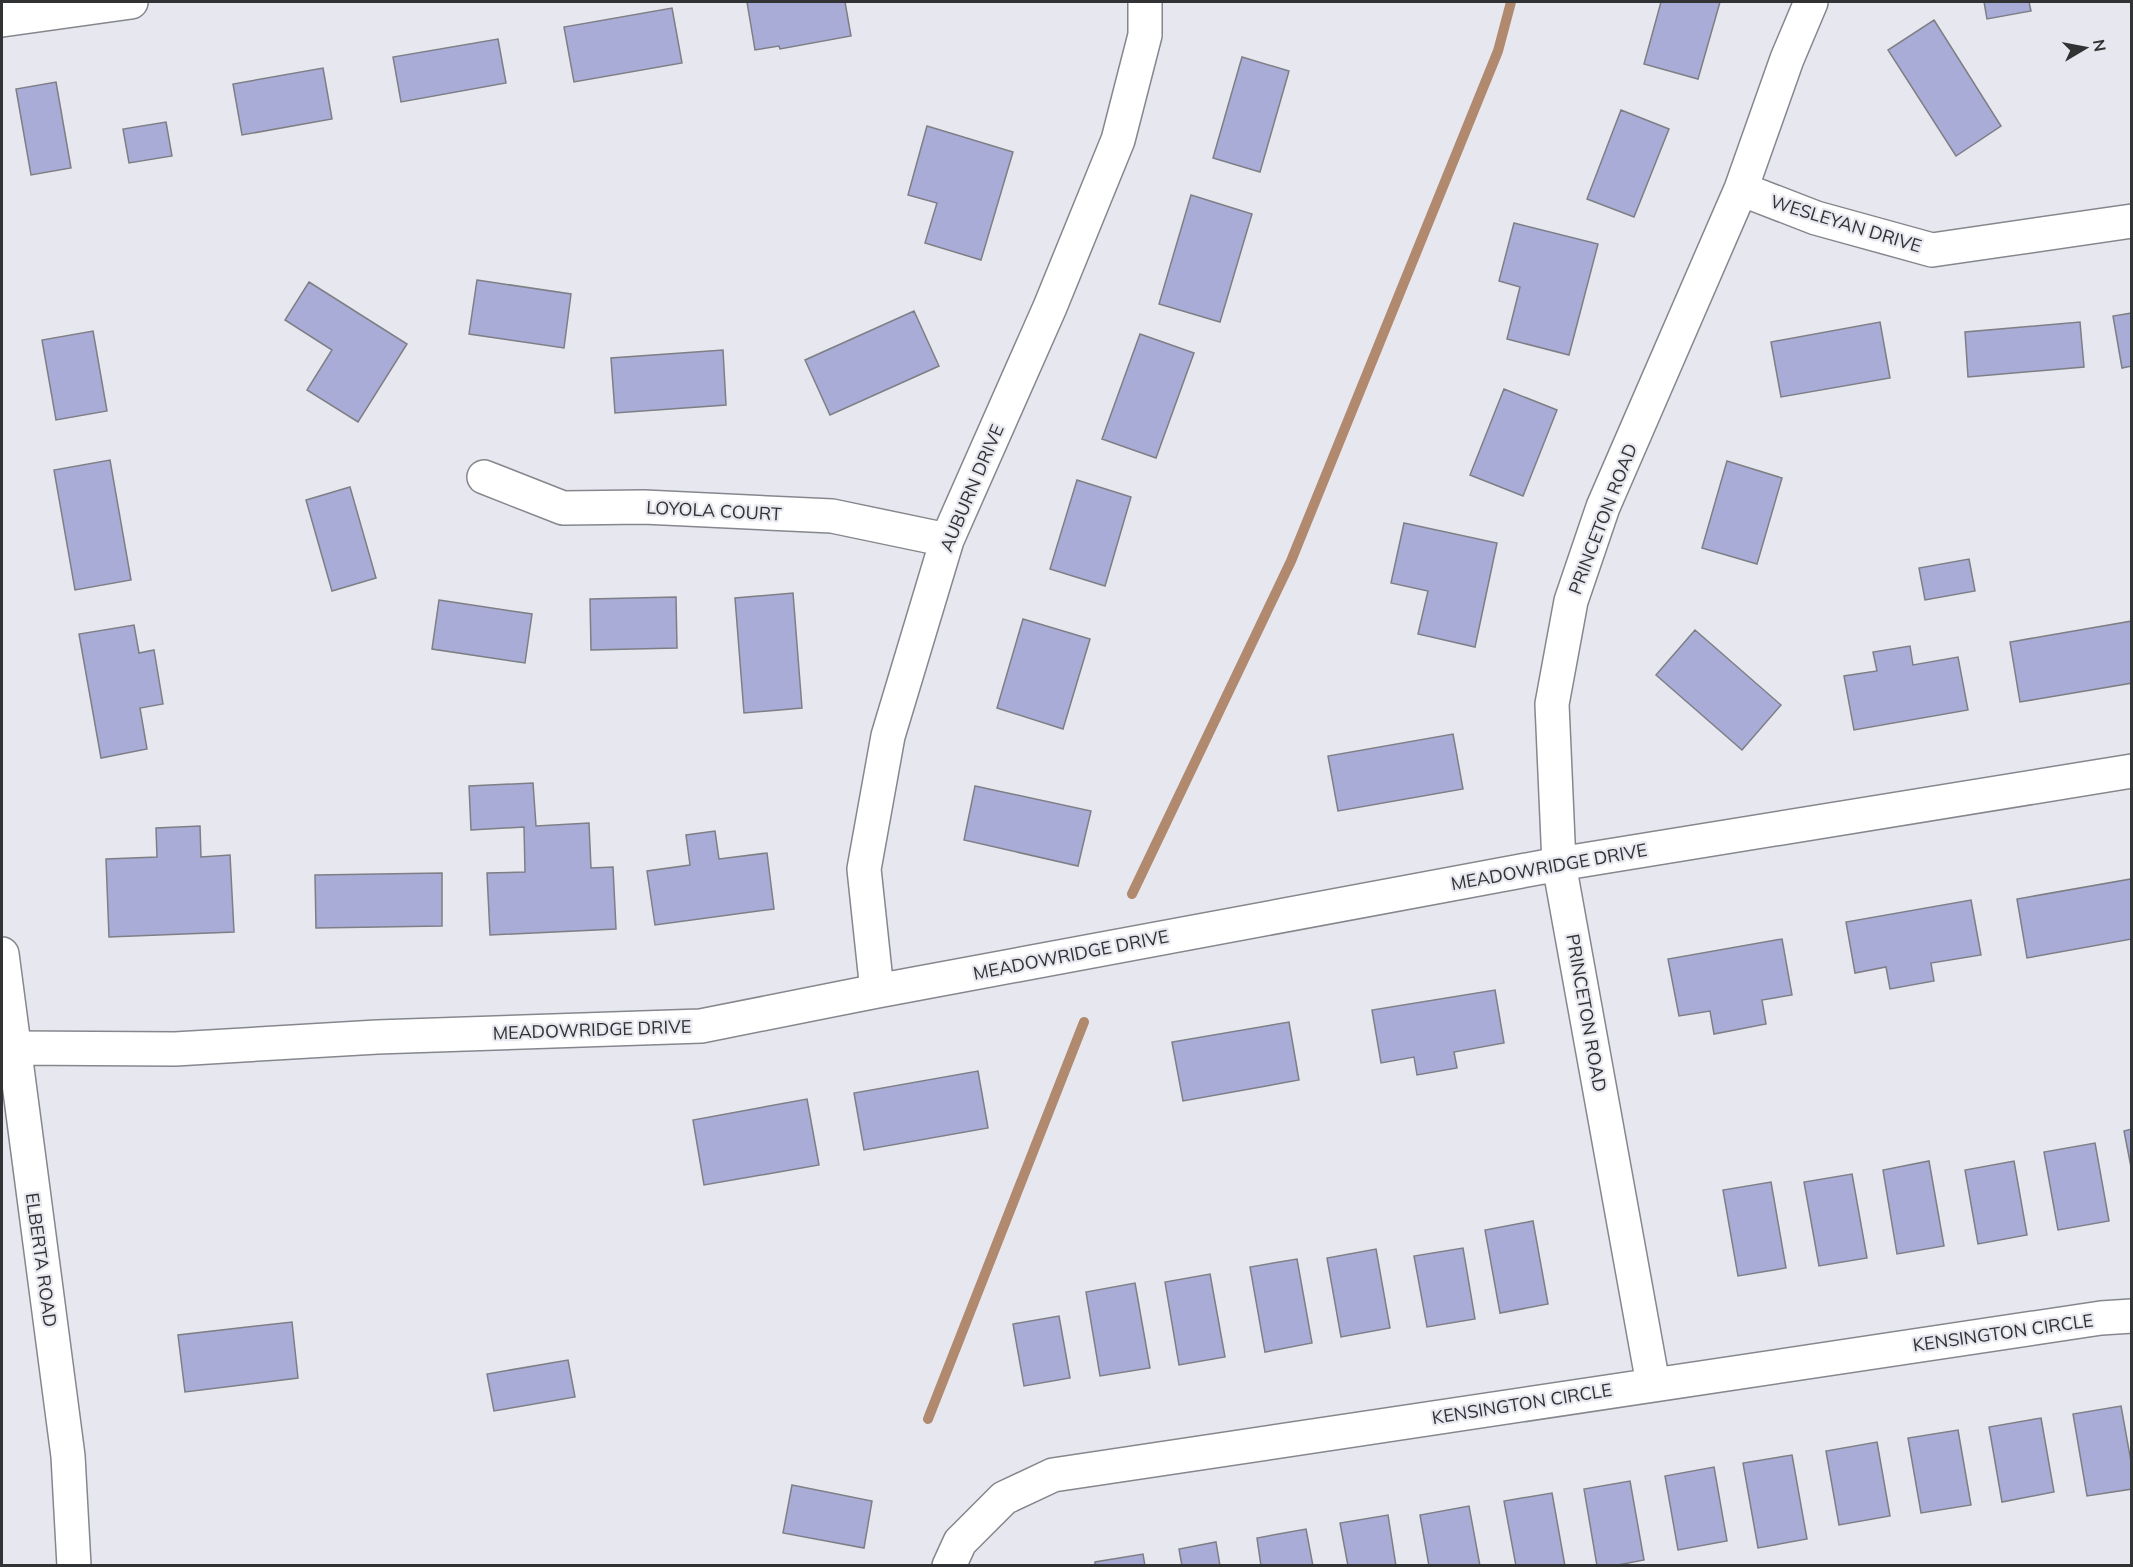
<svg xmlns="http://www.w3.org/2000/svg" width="2133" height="1567" font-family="Mulish,sans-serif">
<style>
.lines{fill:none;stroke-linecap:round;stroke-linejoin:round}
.stream{stroke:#b0896e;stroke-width:10}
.building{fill:#a9acd6;stroke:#7e7e85;stroke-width:1.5}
.minor-casing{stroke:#86878d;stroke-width:36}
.tertiary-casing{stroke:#86878d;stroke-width:36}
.minor{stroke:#fff;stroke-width:33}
.tertiary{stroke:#fff;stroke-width:33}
.labels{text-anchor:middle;stroke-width:4.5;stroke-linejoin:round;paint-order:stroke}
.street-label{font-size:18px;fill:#313234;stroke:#e7e7ef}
</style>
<rect width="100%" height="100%" fill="#e7e7ef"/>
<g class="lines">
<path class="stream" d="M1132,894L1291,561L1498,51L1511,2
M928,1419L1084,1022"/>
</g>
<path class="building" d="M747,2H845L851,36L780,49L779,46L755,50Z
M1661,2H1720L1698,79L1644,64Z
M1984,2H2029L2031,11L1987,19Z
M672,8L682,63L574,82L564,27Z
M1934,20L2001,126L1956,156L1888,50Z
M498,39L506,83L401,102L393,57Z
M1242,57L1289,71L1260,172L1213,158Z
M323,68L332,119L242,135L233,84Z
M56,82L71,168L31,175L16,89Z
M1621,110L1669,129L1634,217L1587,199Z
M166,122L172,156L129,163L123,129Z
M927,126L1013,152L981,260L925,243L937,203L908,195Z
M1191,195L1252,214L1220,322L1159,304Z
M1514,223L1598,244L1569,355L1507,339L1520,287L1499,281Z
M477,280L571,294L564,348L469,334Z
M309,282L407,344L358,422L307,390L332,350L285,320Z
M914,311L939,366L830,415L805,360Z
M2132,313V366L2122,368L2113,316Z
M1880,322L1890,378L1781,397L1771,342Z
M2080,322L2084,367L1968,377L1965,332Z
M93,331L107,411L56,420L42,340Z
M1140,334L1194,353L1156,458L1102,439Z
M723,350L726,405L615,413L611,358Z
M1504,389L1557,410L1523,496L1470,475Z
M110,460L131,580L75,590L54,470Z
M1727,461L1782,478L1757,564L1702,548Z
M1077,480L1131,497L1105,586L1050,569Z
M350,487L376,578L332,591L306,500Z
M1404,523L1497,543L1475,647L1418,634L1428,591L1391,583Z
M1969,559L1975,591L1925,600L1919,568Z
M793,593L802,708L744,713L735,598Z
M676,597L677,648L591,650L590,599Z
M439,600L532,614L525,663L432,649Z
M1023,619L1090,639L1063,729L997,708Z
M2132,621V683L2020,702L2010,642Z
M134,625L139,653L154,650L163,704L140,708L147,749L101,758L79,634Z
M1695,630L1781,705L1742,750L1656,675Z
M1910,646L1913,665L1958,657L1968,710L1854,730L1844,676L1877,671L1873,652Z
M1453,734L1463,789L1338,811L1328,756Z
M533,783L536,826L589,823L591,868L613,867L616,929L490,935L487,873L525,872L524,827L471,830L469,786Z
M975,786L1091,811L1078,866L964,840Z
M200,826L201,857L230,855L234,932L109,937L106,859L157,857L156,828Z
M715,831L719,859L767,853L774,909L655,925L647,871L690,865L686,835Z
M442,873V926L316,928L315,875Z
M2131,879L2132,939L2027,958L2017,899Z
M1971,900L1981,955L1931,963L1934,981L1890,989L1886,967L1855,973L1846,922Z
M1782,939L1792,995L1762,1000L1766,1024L1714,1034L1710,1011L1679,1016L1668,959Z
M1495,990L1504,1043L1454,1052L1457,1068L1417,1075L1414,1057L1381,1063L1372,1010Z
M1289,1022L1299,1080L1183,1101L1172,1042Z
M978,1071L988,1128L864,1150L854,1093Z
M807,1099L819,1165L704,1185L693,1120Z
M2132,1129V1172L2124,1131Z
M2095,1143L2109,1221L2058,1230L2044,1152Z
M1929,1161L1944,1246L1897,1254L1883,1170Z
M2014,1161L2027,1235L1978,1244L1965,1170Z
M1852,1174L1867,1258L1819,1266L1804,1182Z
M1771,1182L1786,1268L1738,1276L1723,1190Z
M1533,1221L1548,1304L1500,1313L1485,1230Z
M1463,1248L1475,1319L1427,1327L1414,1256Z
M1376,1249L1390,1328L1341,1337L1327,1258Z
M1297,1259L1312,1343L1265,1352L1250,1267Z
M1210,1274L1225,1357L1179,1365L1165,1282Z
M1135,1283L1150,1368L1100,1376L1086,1292Z
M1059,1316L1070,1378L1024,1386L1013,1324Z
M292,1322L298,1378L185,1392L178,1335Z
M568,1360L575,1397L494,1411L487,1374Z
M2121,1406L2132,1467V1489L2087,1496L2073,1414Z
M2041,1418L2054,1492L2002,1502L1989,1427Z
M1958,1430L1971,1505L1921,1513L1908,1438Z
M1877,1442L1890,1516L1839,1525L1826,1451Z
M1792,1455L1807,1539L1758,1548L1743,1463Z
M1714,1467L1727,1541L1678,1550L1665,1476Z
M1630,1481L1644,1560L1613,1566H1597L1584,1489Z
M792,1485L872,1501L864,1548L783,1533Z
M1552,1493L1565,1566H1516L1504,1501Z
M1469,1506L1480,1566H1429L1420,1515Z
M1388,1515L1396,1566H1348L1340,1523Z
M1306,1529L1313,1566H1261L1257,1538Z
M1216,1542L1220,1566H1182L1179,1549Z
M1143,1554L1145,1566H1095V1562Z"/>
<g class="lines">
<defs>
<path id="minor" d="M2,20L131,2
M1741,189L1816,218L1932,250L2132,221
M484,477L563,508L644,507L832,516L947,540
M877,991L864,869L888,736L947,540L1050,307L1118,140L1145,35V2
M2,1051L13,1048L175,1049L377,1037L701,1026L877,991L1559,864L2132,771
M1653,1384L1559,864L1552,704L1571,601L1603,507L1741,189L1787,59L1811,2
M949,1566L960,1542L1004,1498L1053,1475L2101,1318L2132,1316"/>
<path id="tertiary" d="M2,954L68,1456L74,1566"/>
</defs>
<use href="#minor" class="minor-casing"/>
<use href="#tertiary" class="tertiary-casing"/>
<use href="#minor" class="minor"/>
<use href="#tertiary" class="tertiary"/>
</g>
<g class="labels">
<g class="street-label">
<text transform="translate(1846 224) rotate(17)" y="6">WESLEYAN DRIVE</text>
<text transform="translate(972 488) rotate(-67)" y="6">AUBURN DRIVE</text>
<text transform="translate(714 511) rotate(3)" y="6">LOYOLA COURT</text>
<text transform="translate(1603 519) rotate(-69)" y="6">PRINCETON ROAD</text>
<text transform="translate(1549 867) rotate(-10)" y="6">MEADOWRIDGE DRIVE</text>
<text transform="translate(1071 955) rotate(-11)" y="6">MEADOWRIDGE DRIVE</text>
<text transform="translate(1586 1013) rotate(80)" y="6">PRINCETON ROAD</text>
<text transform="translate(592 1030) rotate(-2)" y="6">MEADOWRIDGE DRIVE</text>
<text transform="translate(41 1260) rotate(82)" y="6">ELBERTA ROAD</text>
<text transform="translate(2003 1333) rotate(-8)" y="6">KENSINGTON CIRCLE</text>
<text transform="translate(1522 1404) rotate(-9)" y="6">KENSINGTON CIRCLE</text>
</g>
</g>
<rect width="2133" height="1567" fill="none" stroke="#313234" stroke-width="6"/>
<g transform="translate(2085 48) rotate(80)" stroke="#e7e7ef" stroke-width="4.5" paint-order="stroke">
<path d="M0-4.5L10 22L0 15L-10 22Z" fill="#313234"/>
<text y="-9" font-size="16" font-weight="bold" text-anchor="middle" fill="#313234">N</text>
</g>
</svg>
